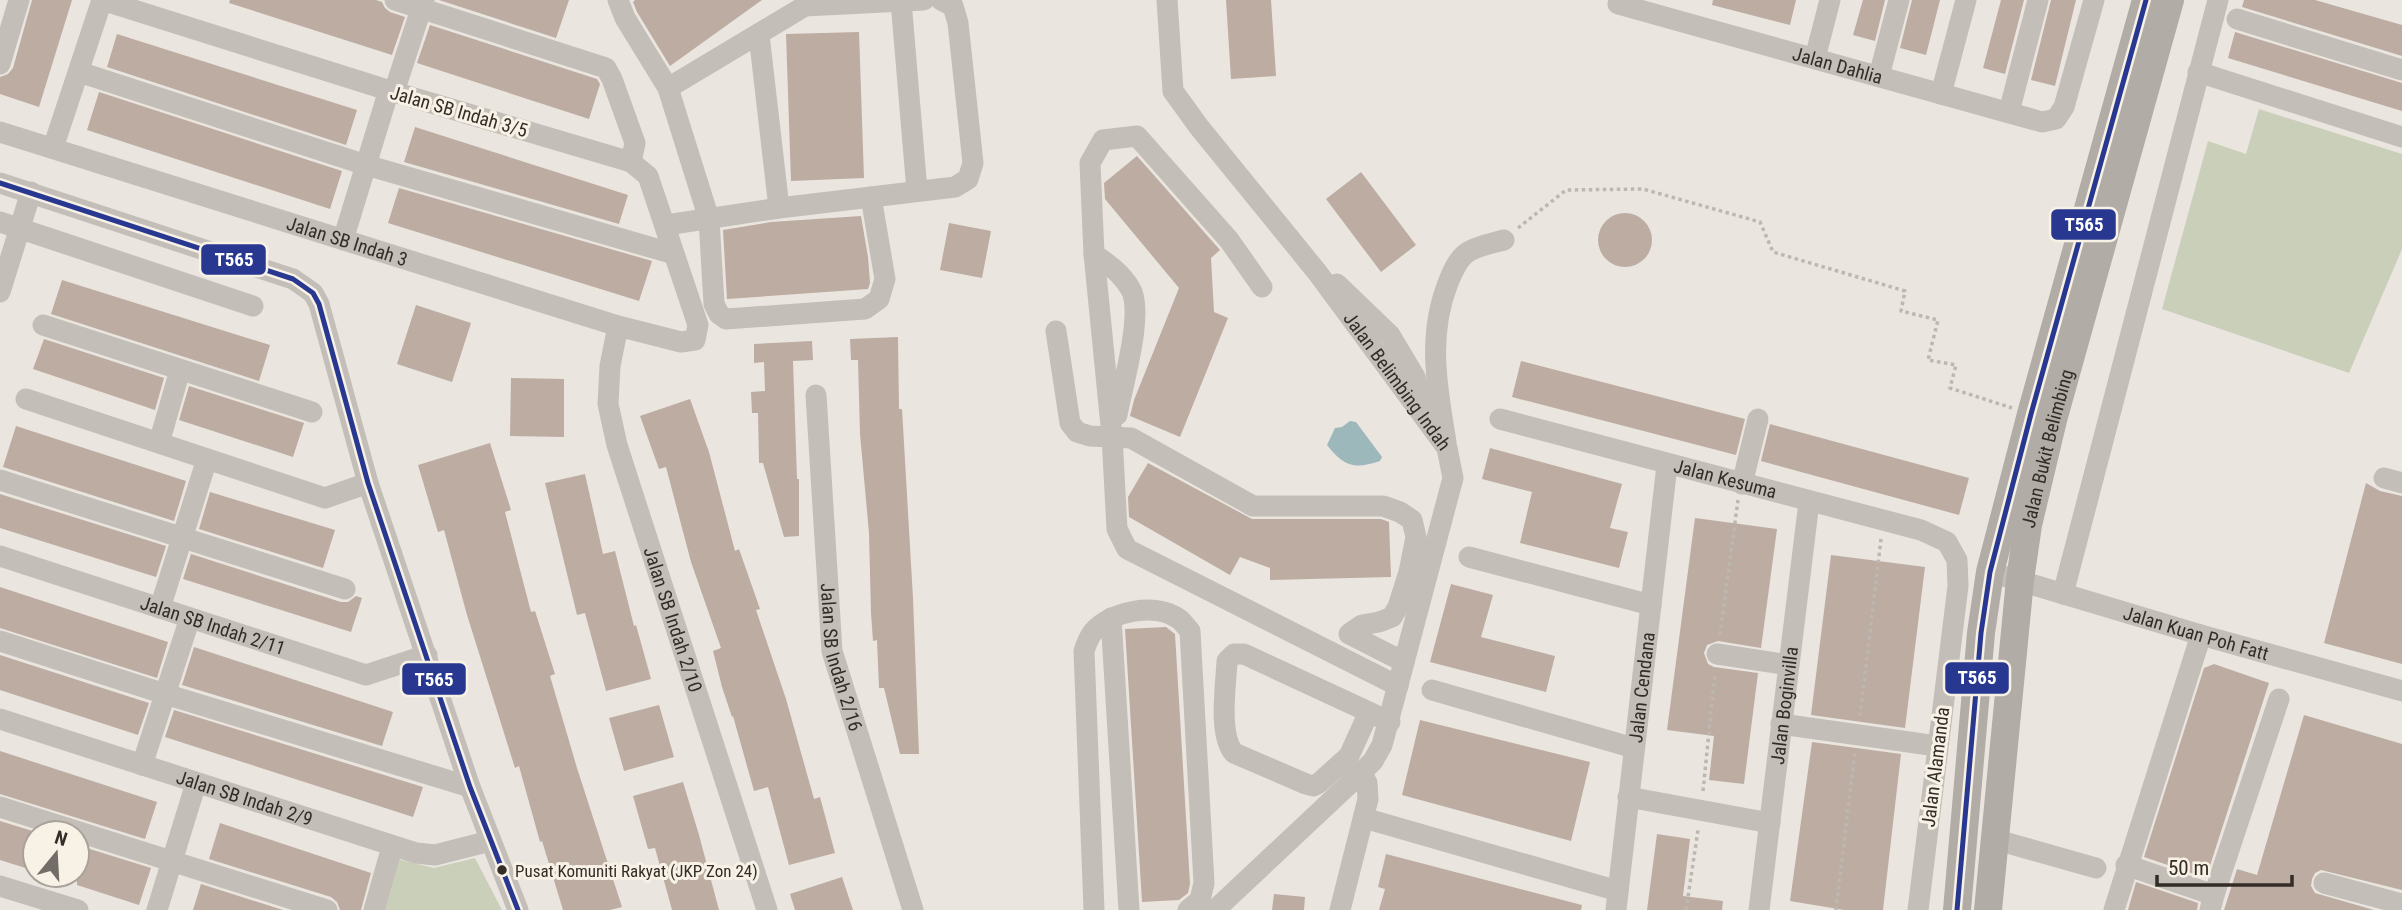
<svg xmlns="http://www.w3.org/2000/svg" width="2402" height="910" font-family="'Roboto Condensed',sans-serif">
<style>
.green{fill:#cacfba}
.water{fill:#9db8ba}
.building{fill:#bdaca2}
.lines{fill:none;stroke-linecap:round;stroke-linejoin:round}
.path{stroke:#bcb7b1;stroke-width:3.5;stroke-dasharray:3.5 3.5;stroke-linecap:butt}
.minor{stroke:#c3beb8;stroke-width:21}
.major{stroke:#b2aca7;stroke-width:28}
.bus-1-casing{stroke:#f7f1e6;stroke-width:10}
.bus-1{stroke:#283890;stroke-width:5}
.bus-dot{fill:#332c27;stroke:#f7f1e6;stroke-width:2.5}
.labels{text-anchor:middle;stroke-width:6;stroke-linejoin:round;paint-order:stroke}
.bus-label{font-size:17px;fill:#332c27;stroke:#f7f1e6;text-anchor:start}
.street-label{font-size:19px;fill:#332c27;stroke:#f7f1e6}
.line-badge{stroke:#f7f1e6;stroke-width:2.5}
.badge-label{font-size:19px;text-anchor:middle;font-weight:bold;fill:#fff}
</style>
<rect width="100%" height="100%" fill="#eae6df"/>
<path class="green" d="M2259,109L2402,154V249L2349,373L2162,309L2208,141L2246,154Z
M475,858L502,910H381L397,859L434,868Z"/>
<path class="water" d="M1350,421L1356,422L1382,457L1380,461C1353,470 1344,466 1327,445L1335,428L1342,427Z"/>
<path class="building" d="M32,0H72L39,107L0,94V77L8,74L13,68Z
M230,0H376L382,2L385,8L390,12L405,17L392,55L229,3Z
M439,0H569L556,38Z
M635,0H762L670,66L637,12L633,2Z
M1226,0H1271L1276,76L1231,79Z
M1713,0H1796L1790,25L1712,5Z
M1863,0H1885L1875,41L1853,35Z
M1912,0H1940L1926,55L1900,48Z
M2001,0H2024L2005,74L1983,68Z
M2051,0H2076L2055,86L2031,80Z
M2244,0H2315L2402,25V56L2242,7Z
M430,25L597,79L600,84L589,119L417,63Z
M859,32L864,178L791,181L786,34Z
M2235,32L2402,83V111L2228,58Z
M117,34L357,110L346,145L107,67Z
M99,92L342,171L330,209L87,130Z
M415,127L628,195L619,224L404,162Z
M1137,156L1220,250L1211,258L1214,312L1228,318L1180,437L1130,416L1134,400L1179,288L1105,199L1104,183Z
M1361,172L1416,245L1381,272L1326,199Z
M399,188L652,261L639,301L388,223Z
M1598 240a27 27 0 1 1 54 0a27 27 0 1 1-54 0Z
M861,216L868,257L870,283L868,289L727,299L723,230L771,222Z
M949,223L991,231L982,278L940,270Z
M62,280L270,345L259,381L51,314Z
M416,305L471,323L452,382L397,364Z
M898,337L899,409H902L913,598L919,754H900L884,688H879L877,640L873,641L871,613L869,533L860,434L858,360H851L850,339Z
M44,339L164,378L155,410L33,369Z
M812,341L813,360L793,361L797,479H799V536L784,537L763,463H759L758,413H752L751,392L765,391L764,362L754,363V344Z
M1521,361L1745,419L1736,455L1512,397Z
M511,378L564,379V437L510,436Z
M189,386L304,423L293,457L179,420Z
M690,399L709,452L735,551L739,549L760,609L756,610L786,699L814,799L820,797L835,853L789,865L768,787L754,791L733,716L732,717L722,687L713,651L721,648L691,562L666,467L659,469L640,416Z
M1770,424L1969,478L1959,515L1761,461Z
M16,426L186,481L174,521L3,467Z
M490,443L511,510L505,512L531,612L535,611L555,674L550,676L577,768L622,907L610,910H563L542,841L540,842L519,766L515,768L467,615L444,530L438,532L418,465Z
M1490,448L1622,484L1610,528L1628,532L1619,568L1520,543L1532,492L1482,479Z
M1148,463L1252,519H1381L1389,522L1391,577L1270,580V568L1240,557L1230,575L1129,517L1128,497Z
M585,474L603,554L615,551L634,626L636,625L651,679L606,691L585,613L577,615L545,483Z
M2366,483L2380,491L2402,496V664L2324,643Z
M210,492L335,530L323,568L199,529Z
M0,494L166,546L156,577L0,528Z
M1695,518L1777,529L1761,648L1718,641L1707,645L1704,653L1708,664L1714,667L1758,673L1744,784L1709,780L1714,736L1667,730Z
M191,554L341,602H348L356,596L362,598L351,632L183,579Z
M1831,555L1925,567L1905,728L1811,715Z
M1451,584L1493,595L1481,637L1555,656L1546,692L1430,662Z
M0,587L168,642L157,678L0,628Z
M1166,627L1175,634L1190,884L1188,893L1179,900L1142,902L1125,629Z
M194,647L393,712L382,746L182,685Z
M0,655L149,703L138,735L0,690Z
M2214,664L2269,683L2206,878L2144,857L2204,668Z
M659,705L674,757L624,771L609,718Z
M174,710L423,787L413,817L165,737Z
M2304,715L2402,744V890L2321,870L2315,873L2312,879L2311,886L2315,893L2374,910H2224L2237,869L2257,875Z
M1420,720L1590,762L1571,841L1402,795Z
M1812,742L1901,754L1883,910H1844L1790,901Z
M0,751L157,802L145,839L0,794Z
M683,782L699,835L719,910H672L655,848L648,849L633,796Z
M0,821L39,833H35V871L0,860Z
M220,823L371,873L361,910H340L337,902L331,897L209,859Z
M1657,834L1690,839L1683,896L1723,901L1722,910H1647Z
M77,845L151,868L139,905L77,885Z
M1386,854L1582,905L1581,910H1379L1385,889L1378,887Z
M842,877L853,910H795L790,894Z
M2136,882L2198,903L2197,910H2128Z
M201,884L283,910H193Z
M1274,894L1305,897L1304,910H1272Z"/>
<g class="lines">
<path class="path" d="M1518,228L1566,190L1643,189L1760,222L1773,252L1905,291L1901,311L1938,320L1928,360L1956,365L1950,388L2012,408
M1720,635L1738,500
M1860,716L1881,539
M1703,791L1715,673
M1686,910L1698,830
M1836,910L1855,751"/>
<g class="minor">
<path d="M395,0L606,68L612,79L635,143L631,162"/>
<path d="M618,0L625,18L668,88L709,219L714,304L719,314L726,319L865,309L879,299L885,279L871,197"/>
<path id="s1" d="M1167,0L1173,91L1199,127L1317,272L1447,448L1453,478L1382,745L1373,761L1361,773L1215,910"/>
<path d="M901,1L917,191"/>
<path id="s2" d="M1618,4L2042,122L2056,119L2064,107L2094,0"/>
<path d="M2237,19L2402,70"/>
<path d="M759,35L779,208"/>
<path d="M1815,58L1830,0"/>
<path d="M0,64L19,0"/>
<path d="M79,72L366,165L674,254"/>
<path d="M2198,72L2402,137"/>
<path d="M1879,76L1899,0"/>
<path d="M668,88L805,6L924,0"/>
<path d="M394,92L424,0"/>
<path d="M1941,94L1966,0"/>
<path d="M2009,112L2038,0"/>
<path id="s3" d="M0,132L618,326L681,342L695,340L698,325L648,176L631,162L394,92L102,0"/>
<path d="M53,148L102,0"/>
<path d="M0,183L293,279L313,293L319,304L368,483L470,787L518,910"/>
<path d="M0,222L253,306"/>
<path d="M666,225L779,208L955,187L968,179L973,163L958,23L953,6L941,0"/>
<path d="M343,240L389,90"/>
<path d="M1094,254C1108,264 1121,273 1130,288C1145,311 1122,387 1117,415"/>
<path d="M1337,284L1390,335L1415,377L1425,409"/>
<path d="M1262,287L1229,240L1137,136L1103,140L1090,163L1094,254L1112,436L1117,529L1127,549L1398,686"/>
<path d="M0,292L31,192"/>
<path d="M43,325L312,412"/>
<path id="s4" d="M618,326L610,366L608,404L617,445L767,910"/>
<path d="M1056,331L1070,423L1077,432L1090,436L1131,438L1253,506H1383L1400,512L1412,520L1416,537L1409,572L1398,607L1392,617L1379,622L1362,625L1349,634L1404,662"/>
<path id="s5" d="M816,395L832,651L913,910"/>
<path d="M26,399L325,498L368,483"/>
<path id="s6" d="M1500,419L1921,530L1947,542L1957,560L1958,586L1918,910"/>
<path d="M1446,442C1437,388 1427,336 1448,283C1452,273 1458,258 1468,252C1477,246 1493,243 1504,240"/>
<path d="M159,443L180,370"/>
<path d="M2384,478L2402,483"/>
<path d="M0,480L345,589"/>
<path d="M1742,484L1758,419"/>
<path id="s7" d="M0,556L366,675L427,655"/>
<path d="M1469,557L1651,605"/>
<path id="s8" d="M1990,572L2201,635L2402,691"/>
<path d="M2063,594L2218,0"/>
<path d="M160,608L207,459"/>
<path d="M1111,618L1129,910"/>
<path d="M0,641L165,694L470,787"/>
<path d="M1717,654L1789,665"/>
<path d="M1432,690L1634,748"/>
<path d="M1369,712L1349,756L1319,783L1313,786L1306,784L1234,753C1218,735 1226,684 1227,661L1234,654H1244L1369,712L1390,722"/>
<path id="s9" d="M0,719L416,853L435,855L490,841"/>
<path d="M1781,724L1937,746"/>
<path d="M142,765L190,618"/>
<path d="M1628,797L1770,823"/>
<path d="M0,807L327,910"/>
<path d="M1364,818L1618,891"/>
<path d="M1997,840L2096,868"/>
<path d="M2126,865L2214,895L2210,910"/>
<path d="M2324,883L2402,904"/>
<path d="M0,886L78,910"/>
<path d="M2214,895L2279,699"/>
<path d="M157,910L196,783"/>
<path d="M374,910L392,847"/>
<path d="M1094,910L1084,651C1086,645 1089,637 1093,632C1111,611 1156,602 1179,619C1183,622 1187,628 1190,631L1204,883L1200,900L1188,910"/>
<path d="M1340,910L1368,799L1367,783L1361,773"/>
<path id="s10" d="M1616,910L1667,465"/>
<path id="s11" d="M1759,910L1809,502"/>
<path d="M2114,910L2201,635"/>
</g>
<g class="major">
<path d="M1957,910L1981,633L1990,572L2031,414L2146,0"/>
<path id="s12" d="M1988,910L2020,580L2028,525L2053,420L2170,0"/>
</g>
<defs>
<path id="bus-1" d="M0,183L293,279L313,293L319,304L368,483L470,787L518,910
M1957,910L1981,633L1990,572L2031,414L2146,0"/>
</defs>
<use href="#bus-1" class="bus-1-casing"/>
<use href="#bus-1" class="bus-1"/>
</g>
<circle class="bus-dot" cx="502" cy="870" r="6"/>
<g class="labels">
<g class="bus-label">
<text x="515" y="877">Pusat Komuniti Rakyat (JKP Zon 24)</text>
</g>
<g class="street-label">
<text dy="7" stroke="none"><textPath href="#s2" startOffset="228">Jalan Dahlia</textPath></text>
<text transform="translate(459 111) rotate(16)" y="7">Jalan SB Indah 3/5</text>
<text dy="7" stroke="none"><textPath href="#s3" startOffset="364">Jalan SB Indah 3</textPath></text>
<text dy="7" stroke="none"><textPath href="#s1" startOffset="458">Jalan Belimbing Indah</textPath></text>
<text dy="7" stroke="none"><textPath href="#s12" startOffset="466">Jalan Bukit Belimbing</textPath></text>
<text dy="7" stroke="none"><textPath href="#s6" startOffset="233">Jalan Kesuma</textPath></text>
<text dy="7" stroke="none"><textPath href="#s4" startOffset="304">Jalan SB Indah 2/10</textPath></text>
<text dy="7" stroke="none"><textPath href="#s7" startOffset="224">Jalan SB Indah 2/11</textPath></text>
<text dy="7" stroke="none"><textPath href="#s8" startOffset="215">Jalan Kuan Poh Fatt</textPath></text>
<text dy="7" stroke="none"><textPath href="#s5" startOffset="264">Jalan SB Indah 2/16</textPath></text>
<text dy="7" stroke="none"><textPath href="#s10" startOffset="224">Jalan Cendana</textPath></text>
<text dy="7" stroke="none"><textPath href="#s11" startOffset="206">Jalan Boginvilla</textPath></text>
<text transform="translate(1935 767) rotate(-83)" y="7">Jalan Alamanda</text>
<text dy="7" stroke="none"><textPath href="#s9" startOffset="257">Jalan SB Indah 2/9</textPath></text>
</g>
</g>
<g class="line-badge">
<rect x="2050" y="208" width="67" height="33" rx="7" fill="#283890"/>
<rect x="200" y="243" width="67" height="33" rx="7" fill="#283890"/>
<rect x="1944" y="661" width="66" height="34" rx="7" fill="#283890"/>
<rect x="401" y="662" width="66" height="34" rx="7" fill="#283890"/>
</g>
<g class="badge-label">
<text x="2084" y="231">T565</text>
<text x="234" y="266">T565</text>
<text x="1977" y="684">T565</text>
<text x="434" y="686">T565</text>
</g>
<g transform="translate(56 854) rotate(18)"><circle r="33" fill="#f7f1e6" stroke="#a9a29a" stroke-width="2"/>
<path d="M0-5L12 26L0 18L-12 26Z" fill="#736d67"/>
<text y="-10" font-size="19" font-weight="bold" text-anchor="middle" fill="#332c27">N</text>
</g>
<path d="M2157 875v10h135v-10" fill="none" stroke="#332c27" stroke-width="3.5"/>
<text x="2168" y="875" font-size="21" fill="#332c27" stroke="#f7f1e6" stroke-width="5" paint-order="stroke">50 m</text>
</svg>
